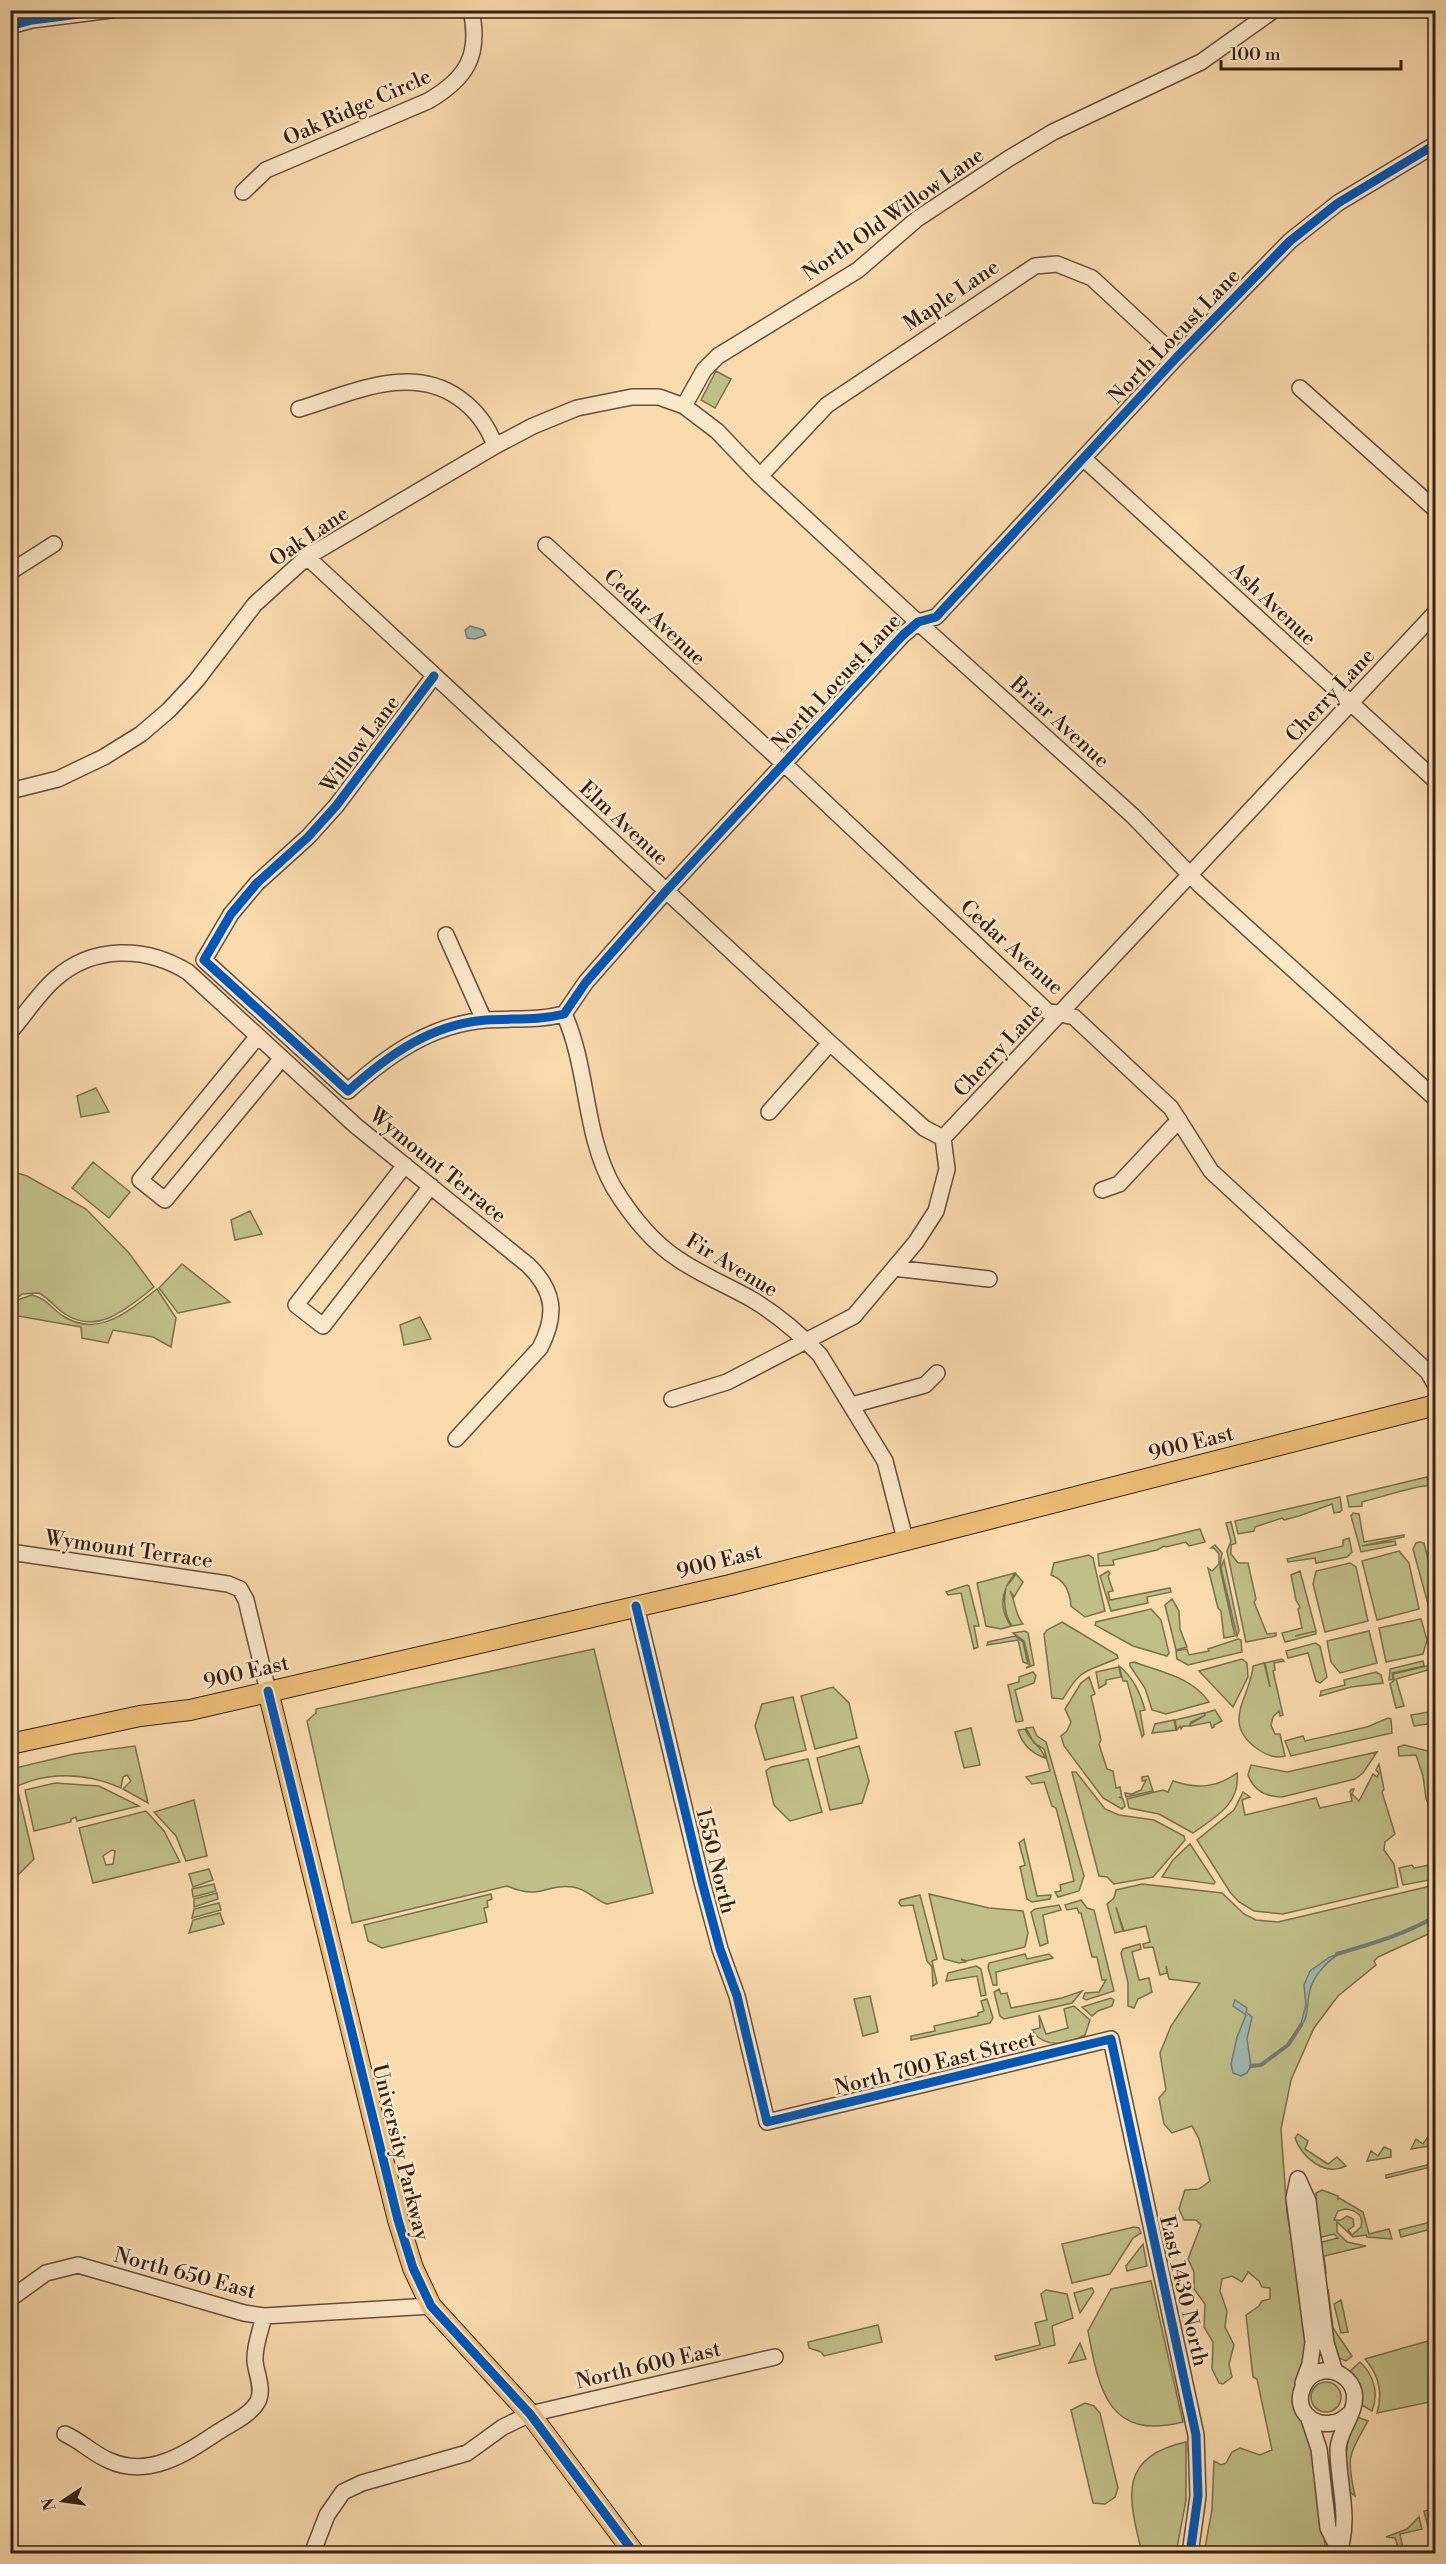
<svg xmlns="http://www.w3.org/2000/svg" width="1446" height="2564" font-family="'Libre Bodoni',serif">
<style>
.green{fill:#c1bf88;stroke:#7a704f;stroke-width:1.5;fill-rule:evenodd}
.water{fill:#9fb9b2;stroke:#747c74;stroke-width:1.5}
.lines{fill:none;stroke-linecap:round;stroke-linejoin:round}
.stream{stroke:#747c74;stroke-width:4}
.minor-casing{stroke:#664f3c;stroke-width:18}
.major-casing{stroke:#342016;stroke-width:22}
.minor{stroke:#fce8ca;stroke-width:15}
.major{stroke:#edbe77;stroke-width:20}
.cycleway-casing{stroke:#fce8ca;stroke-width:13}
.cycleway{stroke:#0057b8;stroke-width:9}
.labels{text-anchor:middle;stroke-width:5;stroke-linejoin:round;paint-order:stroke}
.street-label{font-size:21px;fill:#342016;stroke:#fce8ca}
</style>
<rect width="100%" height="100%" fill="#fadbae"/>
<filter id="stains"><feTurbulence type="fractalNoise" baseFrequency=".00333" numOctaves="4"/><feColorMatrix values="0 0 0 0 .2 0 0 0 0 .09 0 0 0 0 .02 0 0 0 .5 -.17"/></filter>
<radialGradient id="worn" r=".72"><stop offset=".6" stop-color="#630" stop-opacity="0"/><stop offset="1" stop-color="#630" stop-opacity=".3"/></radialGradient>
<path class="green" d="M716,371L731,379L715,408L701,400Z
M96,1088L109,1112L81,1117L77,1096Z
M93,1162L130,1192L109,1218L72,1188Z
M17,1173L27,1176L86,1209L129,1253L154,1287C129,1307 98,1336 65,1314C55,1308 49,1298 39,1293L22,1294L11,1303L10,1174Z
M250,1211L262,1234L235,1240L231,1220Z
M182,1264L230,1302L178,1313L159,1288Z
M157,1289L176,1318L171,1347L153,1337L113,1330L108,1343L82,1338L81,1327L12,1315L17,1300L32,1295C46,1298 52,1309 63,1316C98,1339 130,1310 157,1289Z
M420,1317L431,1339L404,1345L400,1325Z
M1427,1477L1428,1483L1435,1482V1486C1422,1483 1379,1498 1362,1502V1506L1349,1507L1347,1496Z
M1340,1497L1342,1510L1340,1512L1334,1513L1332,1504L1299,1516L1284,1520L1282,1518L1255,1527L1254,1531L1238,1534L1235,1521Z
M1353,1513L1359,1514L1364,1542L1404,1535V1537L1362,1546L1395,1541L1396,1545L1361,1552L1351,1516Z
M1231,1522L1236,1543L1231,1545V1554L1238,1563H1248L1256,1599L1254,1602L1267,1634L1276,1633V1636L1246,1642L1227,1551L1231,1541L1226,1523Z
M1200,1529L1205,1542L1189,1546L1186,1542L1166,1547L1164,1546L1157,1550L1113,1560L1114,1565L1099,1566L1098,1554Z
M1349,1538L1352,1552L1347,1557L1316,1563L1315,1558L1288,1562L1287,1559L1343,1546V1540Z
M1420,1542L1424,1543C1429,1565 1436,1583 1435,1607L1429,1608L1413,1549L1416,1543Z
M1215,1545L1222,1553L1220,1568L1235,1636L1224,1638L1221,1611L1218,1608L1208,1568L1212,1571L1219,1564V1554L1214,1548H1211Z
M1399,1551L1409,1563L1419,1609L1377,1620L1362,1561Z
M1089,1555L1093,1558L1105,1611L1085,1617L1071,1606C1070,1592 1065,1580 1051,1575L1054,1563Z
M1224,1560L1239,1631L1237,1636L1221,1568Z
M1350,1563L1356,1567L1368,1621L1325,1632L1313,1584L1316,1571Z
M1108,1571L1110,1573L1108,1576L1113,1591L1108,1592L1110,1600L1170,1588L1171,1592L1147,1597L1148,1603L1111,1611L1100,1576Z
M1300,1571L1316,1631L1295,1636L1316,1631V1634L1285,1642L1282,1633L1302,1628L1298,1609L1300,1607L1296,1600L1291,1575Z
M1015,1573L1006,1587L1016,1574L1023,1582L1014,1597L1010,1591C1016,1602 1014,1613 1023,1624L1012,1626C1004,1614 1003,1602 1006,1588C1000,1601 1003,1615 1011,1626L1001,1629L986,1626L977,1583Z
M967,1585L969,1586L979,1626H974L978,1647L974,1649L961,1593L948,1595L946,1592Z
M1172,1599L1179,1611L1180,1629L1187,1647L1176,1650L1165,1605Z
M1151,1609L1161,1620L1169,1653L1167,1656L1133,1646L1095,1625L1096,1622Z
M1421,1619L1427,1640L1423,1654L1386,1662L1379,1628Z
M1062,1622L1117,1655L1118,1658C1087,1672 1081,1667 1063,1699L1052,1698L1044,1634L1047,1630Z
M1025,1631L1028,1633L1034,1665L1026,1668L1030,1665L1024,1641L1013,1633Z
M1369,1631L1377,1663L1340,1673L1331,1662L1327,1641Z
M1015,1636L1023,1642L1028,1664L1023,1662L1018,1640L987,1645L988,1642Z
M1238,1639L1241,1640L1242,1652L1188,1665L1177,1659L1176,1651L1187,1649L1189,1655L1209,1651L1208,1649Z
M1315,1643L1320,1646L1327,1677L1320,1683L1316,1681L1308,1653L1288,1658L1286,1651Z
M594,1649L653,1893L607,1904C595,1900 587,1889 573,1887C544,1883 542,1901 507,1886L352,1923L307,1721L316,1713V1709Z
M1242,1659L1247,1663L1248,1677L1233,1707L1199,1671Z
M1282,1659L1284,1661L1274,1663L1275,1670L1273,1671L1283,1715L1280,1716L1279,1711L1273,1717L1271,1725L1275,1734H1280L1285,1756C1277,1759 1266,1755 1259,1750C1219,1723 1251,1697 1253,1666L1264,1663L1270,1687L1265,1663Z
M1423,1661L1424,1666L1392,1673L1393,1679L1389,1680L1390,1669Z
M1134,1662C1161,1672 1192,1677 1209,1702L1166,1714L1152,1710L1145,1688L1130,1666V1663Z
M1435,1664V1668L1396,1679L1404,1706L1396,1708L1390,1684L1394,1680L1393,1674Z
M1119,1666C1134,1678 1140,1693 1145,1710L1140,1711L1144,1734L1142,1737L1127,1681H1123Z
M1119,1667L1121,1677L1106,1680V1684L1099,1688L1096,1672Z
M1033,1672L1036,1676L1034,1683L1015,1690L1023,1721L1016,1722L1008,1685L1019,1682V1677Z
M1376,1672L1381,1675L1383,1683L1351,1687L1320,1696L1321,1691L1345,1685L1344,1680Z
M1089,1677L1095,1694L1091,1696L1101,1740L1099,1744L1107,1769L1113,1771L1116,1788L1120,1787L1122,1798L1119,1797L1123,1799L1125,1806L1122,1809L1103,1798L1064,1746L1061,1736L1067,1731L1071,1722L1065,1709L1081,1683Z
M833,1687L849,1703L857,1738L815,1749L801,1696Z
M793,1697L806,1750L765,1760L755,1726L762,1704Z
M1215,1710L1222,1721L1214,1725V1727L1212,1728L1210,1722L1191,1726L1190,1724L1204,1716L1191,1722L1190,1726H1183L1181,1729L1180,1726L1177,1730L1175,1720L1204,1713L1205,1716V1713Z
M1435,1711V1723L1414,1726L1411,1715Z
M1388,1718L1391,1719L1392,1733L1291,1756L1285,1741L1303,1736L1305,1741L1367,1727Z
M1174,1720L1176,1730L1152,1733L1155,1724Z
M1033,1727L1037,1736L1046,1742L1084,1876L1079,1891L1058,1897L1055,1892L1061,1891L1060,1885L1074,1881C1068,1855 1063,1834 1056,1808L1052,1806L1044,1782L1032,1784L1026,1777L1050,1771L1044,1749L1034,1743L1026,1728Z
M971,1728L980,1765L964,1768L955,1732Z
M1025,1729C1030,1742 1042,1746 1045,1758C1031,1753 1022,1744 1018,1730Z
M1404,1745L1428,1751L1435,1786V1810L1432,1811L1426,1799L1423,1776L1416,1755L1399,1756L1398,1747Z
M135,1746L148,1803L123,1789L131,1781L127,1775L123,1777L121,1788C85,1772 46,1771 11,1789V1769L74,1754Z
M859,1746L869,1781L862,1803L830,1810L817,1758Z
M1377,1752L1363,1773L1355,1779L1282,1797C1266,1797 1254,1791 1248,1775L1251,1765L1287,1772Z
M808,1759L822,1812L790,1821L774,1805L766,1771L771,1767Z
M1379,1764L1384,1789L1382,1792L1395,1834L1385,1842L1384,1850L1394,1864L1398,1887L1283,1914L1254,1911L1239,1902L1230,1892L1197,1840L1234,1810L1243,1792L1250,1797L1242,1800L1245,1815L1316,1798L1320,1808L1352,1801L1350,1791L1352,1789H1354L1352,1794L1359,1801L1373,1774L1377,1777L1379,1773L1376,1770Z
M1072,1772H1076L1105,1809L1119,1815L1154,1820L1184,1836L1185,1840L1153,1877L1114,1884L1107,1877L1099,1876Z
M1237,1773C1241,1804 1214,1818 1193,1833L1159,1814L1129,1808L1127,1799L1163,1790L1168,1792L1173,1781C1197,1789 1216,1788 1237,1773Z
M1148,1776L1153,1791L1126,1797L1125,1793L1132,1794L1141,1790L1146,1780L1142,1781V1777Z
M55,1783L99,1786L139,1806L77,1821L76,1817L71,1819V1822L34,1831L25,1790Z
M18,1792L34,1859L14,1879L10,1876V1796Z
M194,1800L207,1856L186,1861L176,1836L154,1812Z
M146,1811L164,1831L180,1862L93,1883L79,1828ZM112,1850L115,1851L113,1864L106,1865L103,1856Z
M1024,1839L1037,1896L1051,1895L1050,1899L1032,1902L1027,1899L1020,1867L1025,1865L1019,1843Z
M1190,1844L1215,1882L1214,1884L1162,1877L1173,1860Z
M1435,1864V1879L1403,1885L1399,1868L1412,1865L1414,1868Z
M209,1869L213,1880L193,1887L189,1874Z
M214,1884L216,1891L193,1897L192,1889Z
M1142,1884L1222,1893L1244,1914L1256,1920L1278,1922L1435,1885V1931L1378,1957L1374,1961L1376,1965L1338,1996L1314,2028L1291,2080L1281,2129L1287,2213L1308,2334L1304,2367L1295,2388L1293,2400L1307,2428L1313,2453L1326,2553H1204L1212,2510L1214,2461L1221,2465L1226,2463L1232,2452L1240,2448L1260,2455L1272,2450L1257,2379L1253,2377L1246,2315L1259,2306L1262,2301L1270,2299V2288L1262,2287L1259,2281L1248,2272L1242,2282L1232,2276L1222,2279L1220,2291L1227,2311L1225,2327L1234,2345L1229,2364L1232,2377L1223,2384L1219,2383L1212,2369L1213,2342L1204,2327L1205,2304L1194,2289V2272L1188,2259L1201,2225L1196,2220H1184L1179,2209L1185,2190L1199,2189L1210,2181L1199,2139L1192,2126L1172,2133L1164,2124L1159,2098L1166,2090L1160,2053L1171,2026L1200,1983L1169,1979L1166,1966L1167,1973L1160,1975L1153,1947L1144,1948L1143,1944L1150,1942L1146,1926L1124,1931L1116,1907L1123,1931L1115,1933L1107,1904L1114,1898L1116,1890Z
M217,1893L218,1899L194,1907V1899Z
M491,1894L492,1899L487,1901L488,1907L484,1908L487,1922L382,1948L368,1941L364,1925Z
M929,1894L989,1908L1023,1911L1028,1933L1025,1947L966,1961L961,1959L965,1962L959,1963L944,1959Z
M920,1895L937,1959L932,1961L937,1983L933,1986L932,1967L927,1961L913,1905L901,1906L899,1903L900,1900Z
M1081,1900L1087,1908L1094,1910L1114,1991L1086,2000L1083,1998L1085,1993L1099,1992L1106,1980H1102L1097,1957H1092L1081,1913H1079L1077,1908L1067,1910L1065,1905Z
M219,1903L221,1910L192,1918L194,1909Z
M1059,1905L1061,1910L1043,1915L1048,1943L1040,1946L1031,1912L1035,1909Z
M220,1913L224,1924L189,1933L193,1920Z
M1140,1944L1141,1949L1132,1952L1139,1980L1149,1978L1152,1992L1138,1999L1134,2008L1128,2006V1983L1121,1953L1123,1949Z
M1025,1954L1027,1959L1049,1954L1053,1958L996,1972L997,1985H993L988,1967L989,1963Z
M976,1966L981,1969L986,1995L981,1996L977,1976L946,1981L948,1973Z
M999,1989L1001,1994L1007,1993L1011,2008L1062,1998L1082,1991L1072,2003L1004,2019L1000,2016L994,1992Z
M870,1996L878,2032L863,2036L854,1999Z
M1111,1998L1114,2000L1112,2006L1098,2011L1092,2016L1082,2007Z
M987,1999L993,2018L990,2023L911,2040V2036L935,2031L934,2026L978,2016V2013L984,2011L981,2001Z
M1074,2006L1090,2020L1085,2035C1067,2045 1044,2049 1032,2030L1040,2028L1039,2015L1046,2034L1068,2028L1064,2009Z
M1298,2134L1308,2141L1305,2149L1328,2164L1337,2157L1346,2166C1324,2177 1302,2157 1295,2138Z
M1429,2135L1435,2139V2145L1411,2149L1416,2139L1423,2144Z
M1384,2147L1391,2150V2157L1367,2161L1371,2151L1378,2156Z
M1435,2163V2166L1386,2178V2175Z
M1322,2190L1338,2196V2199L1339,2198L1363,2212L1369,2234L1389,2229L1392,2239L1367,2237L1366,2235L1353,2237L1337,2222V2232L1347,2242L1366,2246L1324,2256L1326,2273H1324L1318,2243L1338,2238L1334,2234L1318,2238L1316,2193ZM1345,2209C1356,2210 1364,2215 1361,2227L1352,2235L1348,2230L1354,2226L1353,2219L1347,2216L1341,2220H1334L1338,2211Z
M1435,2221V2228L1401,2237L1399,2230Z
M1134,2227L1139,2228L1141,2233L1133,2238L1110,2274L1072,2283L1062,2244Z
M1143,2244L1147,2266L1127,2271L1126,2266Z
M1151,2281L1183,2422C1109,2441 1099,2391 1088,2331L1111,2289Z
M1092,2288L1094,2292L1080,2313L1074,2293Z
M1328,2289L1333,2328L1352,2356L1346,2361L1339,2358L1333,2345Z
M1046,2290L1067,2294L1073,2318L1052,2326L1055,2345L996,2360L995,2356L1040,2345L1035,2323L1047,2320L1041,2294Z
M1341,2300L1348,2332L1341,2333L1334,2304Z
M878,2325L882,2342L824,2356L821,2352L809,2348L808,2342Z
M1435,2339V2401L1377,2413C1383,2393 1378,2374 1365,2359Z
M1080,2343L1086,2359L1069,2363Z
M1360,2362C1374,2375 1379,2393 1372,2411L1360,2404V2387L1349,2372Z
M1311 2397a15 15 0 1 1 30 0a15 15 0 1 1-30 0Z
M1085,2403L1094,2406L1100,2413L1118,2488L1115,2497L1105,2504L1093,2503L1071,2410Z
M1355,2416L1368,2421C1349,2455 1346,2456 1355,2496L1350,2492C1344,2463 1345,2443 1355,2416Z
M1186,2442V2500L1176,2553H1142C1129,2500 1116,2457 1186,2442Z
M1435,2509V2525L1428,2527L1424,2511Z
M1419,2517L1422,2529L1400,2534L1404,2553H1400L1395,2538L1386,2537L1407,2529Z"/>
<path class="water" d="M470,626L483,630L486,635L475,639L467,638L465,630Z
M1341,1953C1329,1959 1313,1976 1310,1990C1306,2002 1310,2017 1300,2027L1306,2005L1304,1985L1310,1971L1330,1957Z
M1235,2000L1247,2008L1246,2012L1252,2017L1247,2039L1251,2066L1247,2073L1241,2076L1233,2073L1231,2064L1237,2037L1246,2015L1233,2006Z"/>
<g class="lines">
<path class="stream" d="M1337,1954C1371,1944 1404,1935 1436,1916
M1251,2066L1261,2065L1288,2045L1301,2025"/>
<defs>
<path id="minor" d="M10,26L32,20L111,10
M243,192L266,170L428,101C466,79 481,56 471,10
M1300,388L1436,510
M684,406L704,370L718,356L858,270L917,219L1008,159L1053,132L1201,62L1274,10
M299,409C350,394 410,363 459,398C476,410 488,426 495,446
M1083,458L1436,781
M760,476L827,405L1035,266L1057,264L1092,278L1177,357
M546,545L795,774L1047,1011L1074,1017L1171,1108L1211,1171L1428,1372L1436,1386
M307,557L830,1043L924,1128L943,1138
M10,572L54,544
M434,676L336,806L308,837L257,883L231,914L204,960L348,1091C387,1056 431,1024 486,1020C513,1018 537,1021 564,1014L586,982L666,891L903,635L918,622L936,617L1177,357L1290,241L1338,203L1436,144
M10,791L58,779L104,757L141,734L169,710L196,681L255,604L307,557L495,446L533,426L577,408L632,397H659L684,406L717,431L760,476L911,616L1133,816L1200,885L1436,1099
M446,935L484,1020
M564,1014C589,1069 583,1134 614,1188C630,1214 652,1242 678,1259C701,1275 729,1286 753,1300C778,1315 801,1335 820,1355L885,1461L905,1539
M10,1032C25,1015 38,994 55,979C93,945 146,946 188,972L356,1126L528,1265C555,1291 557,1315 540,1348L456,1439
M258,1036L140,1180L165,1200L282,1058
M769,1112L830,1043
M405,1165L296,1305L323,1326L431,1186
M1102,1190L1119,1184L1179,1120
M894,1268L989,1279
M672,1399L727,1382L854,1316L916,1242L936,1211L947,1169L943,1138L1436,612
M852,1405L925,1385L937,1373
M10,1552L228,1584L240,1589L246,1600L268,1691
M636,1606L702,1882L720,1949L737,1996L767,2122L1111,2039L1196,2435L1198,2496L1190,2554
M1298,2179L1294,2198L1313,2342L1310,2364L1303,2383
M1298,2179L1308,2201L1326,2343L1335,2372
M10,2299L46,2273L78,2265L244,2313L264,2316L431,2306
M1308,2416L1319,2449L1328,2528L1341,2554
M65,2434C81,2441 92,2453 108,2460C148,2479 185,2454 218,2432C230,2424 251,2415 258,2401C264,2389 256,2373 255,2361C254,2347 261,2329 264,2316
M1340,2549C1350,2515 1338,2483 1338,2449C1339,2429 1358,2412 1354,2392C1351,2379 1337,2369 1323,2371C1314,2372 1306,2379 1303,2387C1290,2417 1327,2436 1349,2414
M312,2554L327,2515L343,2492L362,2483L467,2453L503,2427L530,2414L775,2357"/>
<path id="major" d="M268,1691L398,2220L413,2268L431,2306L530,2414L635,2554
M10,1744L140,1716L190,1710L730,1585L1436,1405"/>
</defs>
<use href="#minor" class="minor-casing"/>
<use href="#major" class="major-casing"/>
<use href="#minor" class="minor"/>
<use href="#major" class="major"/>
<defs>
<path id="cycleway" d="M10,26L32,20L111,10
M434,676L336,806L308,837L257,883L231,914L204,960L348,1091C387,1056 431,1024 486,1020C513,1018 537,1021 564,1014L586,982L666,891L903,635L918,622L936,617L1177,357L1290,241L1338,203L1436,144
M636,1606L702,1882L720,1949L737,1996L767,2122L1111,2039L1196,2435L1198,2496L1190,2554
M268,1691L398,2220L413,2268L431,2306L530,2414L635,2554"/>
</defs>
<use href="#cycleway" class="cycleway-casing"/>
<use href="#cycleway" class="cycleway"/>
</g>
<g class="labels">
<g class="street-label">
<text transform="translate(357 107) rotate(-24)" y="7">Oak Ridge Circle</text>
<text transform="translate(893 214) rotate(-35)" y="7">North Old Willow Lane</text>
<text transform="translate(951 295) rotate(-34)" y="7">Maple Lane</text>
<text transform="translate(1174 336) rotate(-46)" y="7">North Locust Lane</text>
<text transform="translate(309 536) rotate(-34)" y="7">Oak Lane</text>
<text transform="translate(1273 604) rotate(43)" y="7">Ash Avenue</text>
<text transform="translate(655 617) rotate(43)" y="7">Cedar Avenue</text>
<text transform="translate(836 682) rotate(-47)" y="7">North Locust Lane</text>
<text transform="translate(1330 695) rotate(-47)" y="7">Cherry Lane</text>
<text transform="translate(1060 722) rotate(42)" y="7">Briar Avenue</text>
<text transform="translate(360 744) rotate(-53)" y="7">Willow Lane</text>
<text transform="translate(624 823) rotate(43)" y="7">Elm Avenue</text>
<text transform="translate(1012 947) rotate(42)" y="7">Cedar Avenue</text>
<text transform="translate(998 1050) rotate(-47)" y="7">Cherry Lane</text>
<text transform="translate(438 1165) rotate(39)" y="7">Wymount Terrace</text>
<text transform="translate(732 1265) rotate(31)" y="7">Fir Avenue</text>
<text transform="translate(1191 1443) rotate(-14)" y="7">900 East</text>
<text transform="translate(129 1549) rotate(8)" y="7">Wymount Terrace</text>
<text transform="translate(719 1561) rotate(-14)" y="7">900 East</text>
<text transform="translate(246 1672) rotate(-13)" y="7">900 East</text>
<text transform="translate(716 1861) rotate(76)" y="7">1550 North</text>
<text transform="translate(935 2063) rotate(-14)" y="7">North 700 East Street</text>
<text transform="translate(401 2152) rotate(76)" y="7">University Parkway</text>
<text transform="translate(185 2273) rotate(15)" y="7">North 650 East</text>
<text transform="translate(1184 2291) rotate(77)" y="7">East 1430 North</text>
<text transform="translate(648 2365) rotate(-13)" y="7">North 600 East</text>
</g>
</g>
<rect width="1446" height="2564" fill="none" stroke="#fadbae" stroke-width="36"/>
<rect x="12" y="12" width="1422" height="2540" fill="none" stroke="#342016" stroke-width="3"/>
<rect x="18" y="18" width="1410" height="2528" fill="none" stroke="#342016" stroke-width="1.5"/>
<g transform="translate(63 2501) rotate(257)" stroke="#fce8ca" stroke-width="4.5" paint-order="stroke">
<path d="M0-4.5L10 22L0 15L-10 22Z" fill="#342016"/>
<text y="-9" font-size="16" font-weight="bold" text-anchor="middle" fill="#342016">N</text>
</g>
<path d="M1221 60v9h180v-9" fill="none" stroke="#342016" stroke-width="3"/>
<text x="1230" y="60" font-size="18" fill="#342016" stroke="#fce8ca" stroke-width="4.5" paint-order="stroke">100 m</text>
<rect width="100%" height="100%" filter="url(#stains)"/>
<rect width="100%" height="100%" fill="url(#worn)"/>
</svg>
